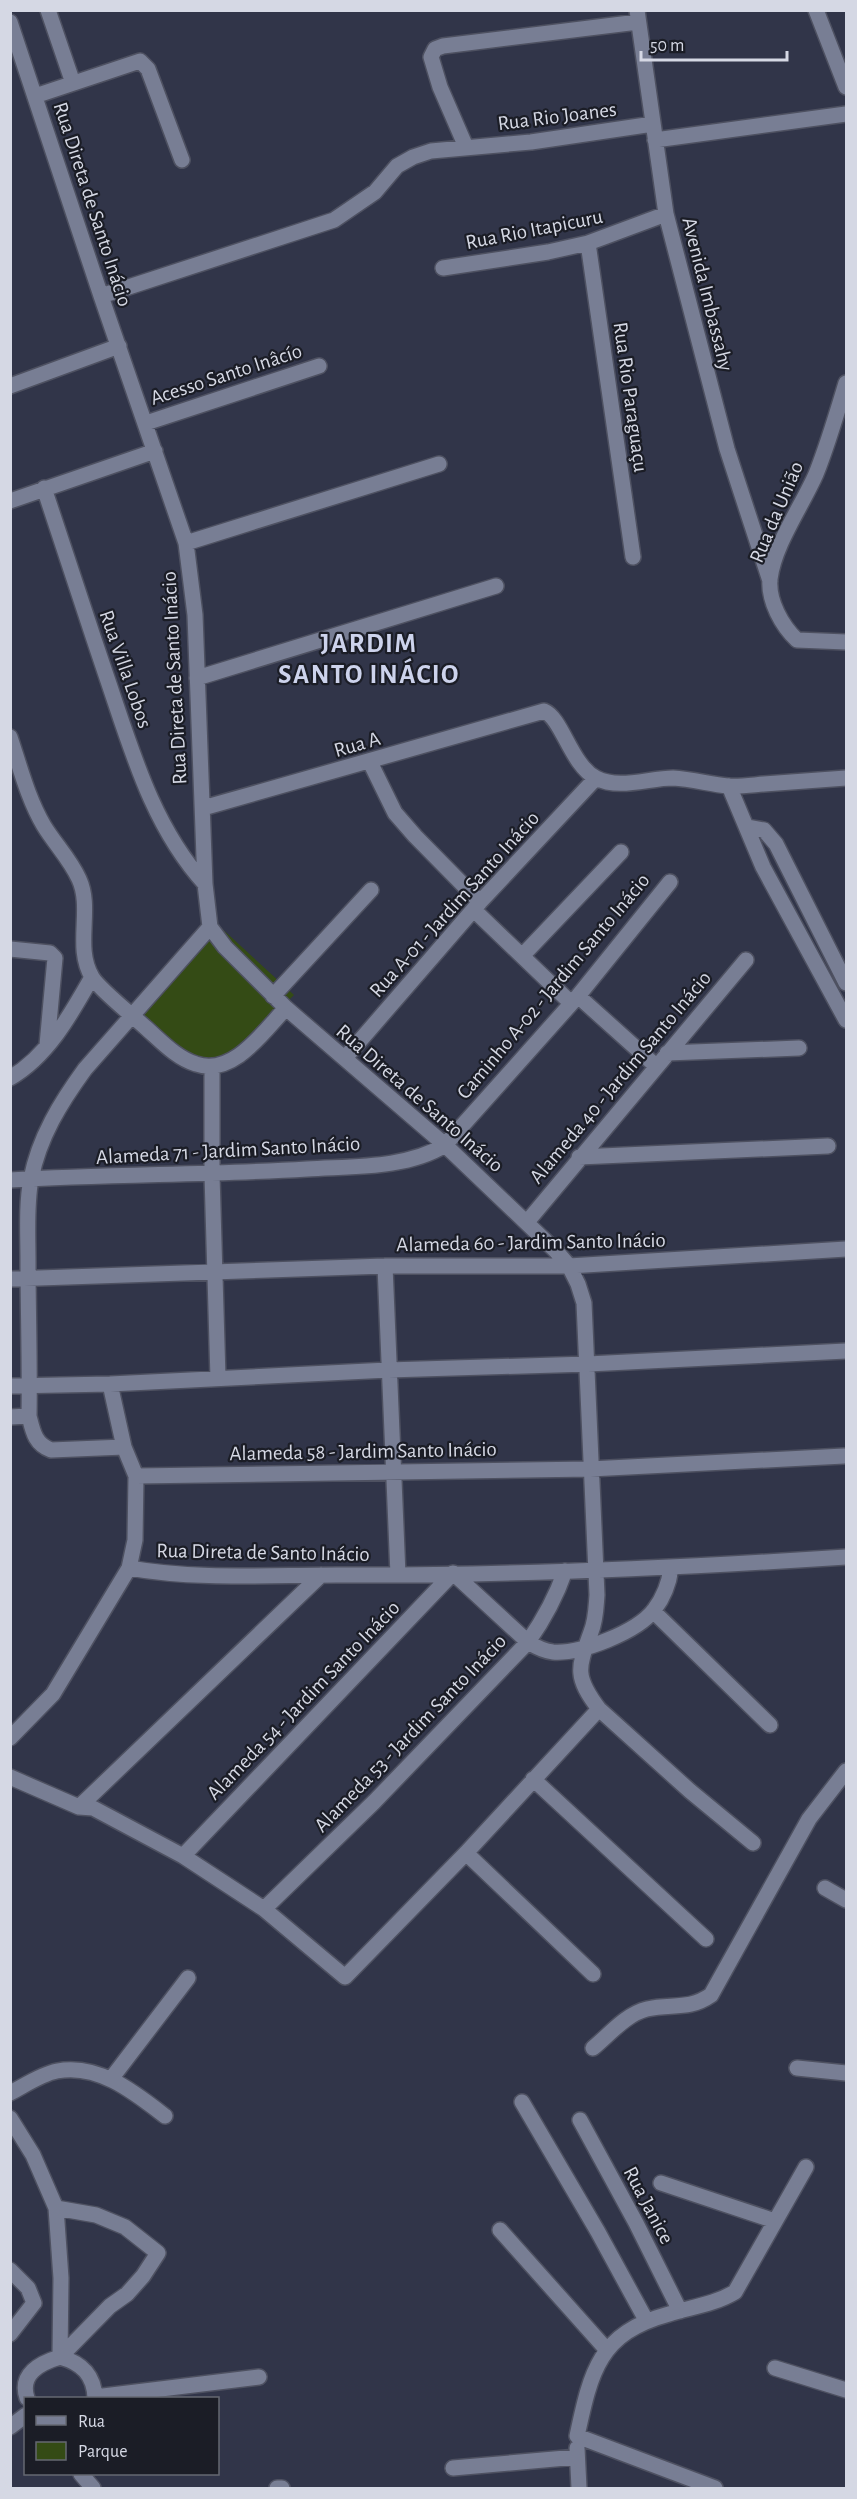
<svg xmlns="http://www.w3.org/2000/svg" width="857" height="2499" font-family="'Alegreya Sans',sans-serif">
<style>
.green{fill:#344b15}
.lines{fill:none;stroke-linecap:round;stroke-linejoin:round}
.minor-casing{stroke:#4e5161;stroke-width:18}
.minor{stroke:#787e94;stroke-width:15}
.labels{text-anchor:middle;stroke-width:4.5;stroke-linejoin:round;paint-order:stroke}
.street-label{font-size:21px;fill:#d5d8e4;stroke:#1b1d26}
.district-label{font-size:27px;font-weight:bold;letter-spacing:1.5px;fill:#cdd3ec;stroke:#1b1d26}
</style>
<rect width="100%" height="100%" fill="#313549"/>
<path class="green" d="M218,925L294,995C271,1017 222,1080 186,1056C167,1044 151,1025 134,1010Z"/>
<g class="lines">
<defs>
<path id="minor" d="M48,10L73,83
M637,10L666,214L727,449L770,581
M816,10L846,87
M10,22L101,296L186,543L195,615L205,884L210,927L225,947L286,1008L445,1145L556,1251L569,1266L578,1284L584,1303L597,1595C596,1607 596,1620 591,1632C578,1668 574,1676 599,1709L690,1791L753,1843
M35,96L140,61L148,69L182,160
M655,140L846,114
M466,147L440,87L431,57L435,49L443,46L638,22
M588,243L633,557
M443,268L548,252L588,243L666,214
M101,296L334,220L375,192L397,166L413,157L431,151L531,142L653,124
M846,383C837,413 828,444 816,474C802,506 774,545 770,579C768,601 782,626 797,640L846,642
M10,386L119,346
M146,423L319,366
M44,488C65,551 85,613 106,675C131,748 152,826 205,884
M10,501L155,451
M186,543L439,464
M197,678L496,586
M10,737C20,767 28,799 44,826C55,844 70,859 79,879C93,909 74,947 92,977C99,989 133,1016 145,1027C160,1040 176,1058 196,1064C233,1077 264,1031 286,1008
M370,762L395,813L415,836L480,902
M729,786L763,867L846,1020
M203,808L544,711C562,718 571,765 596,778C619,790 649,778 673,778C692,779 709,784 728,786C739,787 752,785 764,784C792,782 819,780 846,778
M747,827L764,830L776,844L846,983
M474,910L571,1003
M10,949L50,953L55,958L47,1045
M522,956L621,852
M273,996L371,890
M578,996L656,1066
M667,1053L799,1048
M345,1058L480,902L596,778
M212,1067V1175L218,1378
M10,1078C48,1056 71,1014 92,977
M579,1157L828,1146
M10,1180C109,1174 208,1175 307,1169C351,1166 406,1169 445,1145L578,996L670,882
M527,1222L746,960
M385,1266L398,1575
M10,1279L385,1266H569L846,1249
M10,1386L110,1384L388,1370L588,1364L846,1351
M10,1417L29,1416
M124,1447L51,1450C35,1444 33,1432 29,1416C30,1364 28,1313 28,1261C28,1234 26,1205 31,1179C39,1137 61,1102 85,1069L210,927
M136,1476L590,1469L844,1456
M129,1568C197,1580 268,1575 337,1575C507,1576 677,1568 846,1557
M653,1611L770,1725
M10,1738L53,1694L129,1568L135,1540L136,1476L124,1447L110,1384
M10,1777L79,1807L93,1808L183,1856L264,1909L345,1977L466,1853L599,1709
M533,1779L706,1939
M79,1807L321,1575
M466,1853L593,1974
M183,1856L453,1573L528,1642C536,1647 543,1651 553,1652C581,1654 637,1632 654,1610C664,1597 669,1584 671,1568
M825,1888L846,1900
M264,1909L374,1802L528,1642C544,1619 556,1597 565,1571
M593,2048C609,2035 626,2014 647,2009C671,2003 688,2011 711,1995L809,1819L846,1771
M797,2068L846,2073
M111,2079L188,1978
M10,2093C24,2086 41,2074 57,2071C98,2063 134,2092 165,2116
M522,2102L598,2232L646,2320
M10,2118L33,2155L56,2208L61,2278L60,2357
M580,2120L636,2223L680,2311
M661,2183L775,2221
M56,2208L96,2215L125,2227L158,2253L143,2276L127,2294L110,2306L60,2357
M500,2230L606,2349
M10,2270L28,2288L34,2303L10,2334
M775,2368L846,2390
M95,2397L259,2377
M27,2398C19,2374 40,2363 60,2357C82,2363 94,2375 95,2398
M10,2427L26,2415
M577,2448L579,2488
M453,2468L577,2457
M81,2474L93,2488
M277,2488H282
M715,2488L577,2436C591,2371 599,2333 669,2314C692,2307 715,2304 735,2292L806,2167"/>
</defs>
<use href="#minor" class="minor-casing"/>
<use href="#minor" class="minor"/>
</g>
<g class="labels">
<g class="street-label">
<text transform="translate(557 116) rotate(-7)" y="7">Rua Rio Joanes</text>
<text transform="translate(93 204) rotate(72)" y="7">Rua Direta de Santo Inácio</text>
<text transform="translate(534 229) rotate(-11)" y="7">Rua Rio Itapicuru</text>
<text transform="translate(708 294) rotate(76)" y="7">Avenida Imbassahy</text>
<text transform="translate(226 374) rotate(-18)" y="7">Acesso Santo Inâcío</text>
<text transform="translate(631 397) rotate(82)" y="7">Rua Rio Paraguaçu</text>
<text transform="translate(776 512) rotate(-67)" y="7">Rua da União</text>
<text transform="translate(126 669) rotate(71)" y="7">Rua Villa Lobos</text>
<text transform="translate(174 678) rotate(-93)" y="7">Rua Direta de Santo Inácio</text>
<text transform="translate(357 744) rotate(-16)" y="7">Rua A</text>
<text transform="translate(454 904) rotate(-48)" y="7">Rua A-01 - Jardim Santo Inácio</text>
<text transform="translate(553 986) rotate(-50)" y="7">Caminho A-02 - Jardim Santo Inácio</text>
<text transform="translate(620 1077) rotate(-50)" y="7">Alameda 40 - Jardim Santo Inácio</text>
<text transform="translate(420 1098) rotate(41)" y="7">Rua Direta de Santo Inácio</text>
<text transform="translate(228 1150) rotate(-3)" y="7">Alameda 71 - Jardim Santo Inácio</text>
<text transform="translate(531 1242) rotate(-1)" y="7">Alameda 60 - Jardim Santo Inácio</text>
<text transform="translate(363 1451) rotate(-1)" y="7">Alameda 58 - Jardim Santo Inácio</text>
<text transform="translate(263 1552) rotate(1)" y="7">Rua Direta de Santo Inácio</text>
<text transform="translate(303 1700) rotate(-46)" y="7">Alameda 54 - Jardim Santo Inácio</text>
<text transform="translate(410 1733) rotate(-46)" y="7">Alameda 53 - Jardim Santo Inácio</text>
<text transform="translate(649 2205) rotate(62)" y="7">Rua Janice</text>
</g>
<g class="district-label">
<text x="369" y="652">JARDIM<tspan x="369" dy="31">SANTO INÁCIO</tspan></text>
</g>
</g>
<rect width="857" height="2499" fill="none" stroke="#d5d8e4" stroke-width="24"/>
<rect x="24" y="2397" width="195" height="78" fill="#1b1d26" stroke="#656872" stroke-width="1.5"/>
<rect x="36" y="2416" width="30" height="9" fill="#787e94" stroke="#656872" stroke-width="1.5"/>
<text x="78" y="2427" font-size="18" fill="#d5d8e4">Rua</text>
<rect x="36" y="2442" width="30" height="18" fill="#344b15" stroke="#656872" stroke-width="1.5"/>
<text x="78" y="2457" font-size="18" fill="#d5d8e4">Parque</text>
<path d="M641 51v9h146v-9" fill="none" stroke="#d5d8e4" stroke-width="3"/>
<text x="650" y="51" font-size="18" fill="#d5d8e4" stroke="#1b1d26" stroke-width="4.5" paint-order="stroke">50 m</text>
</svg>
